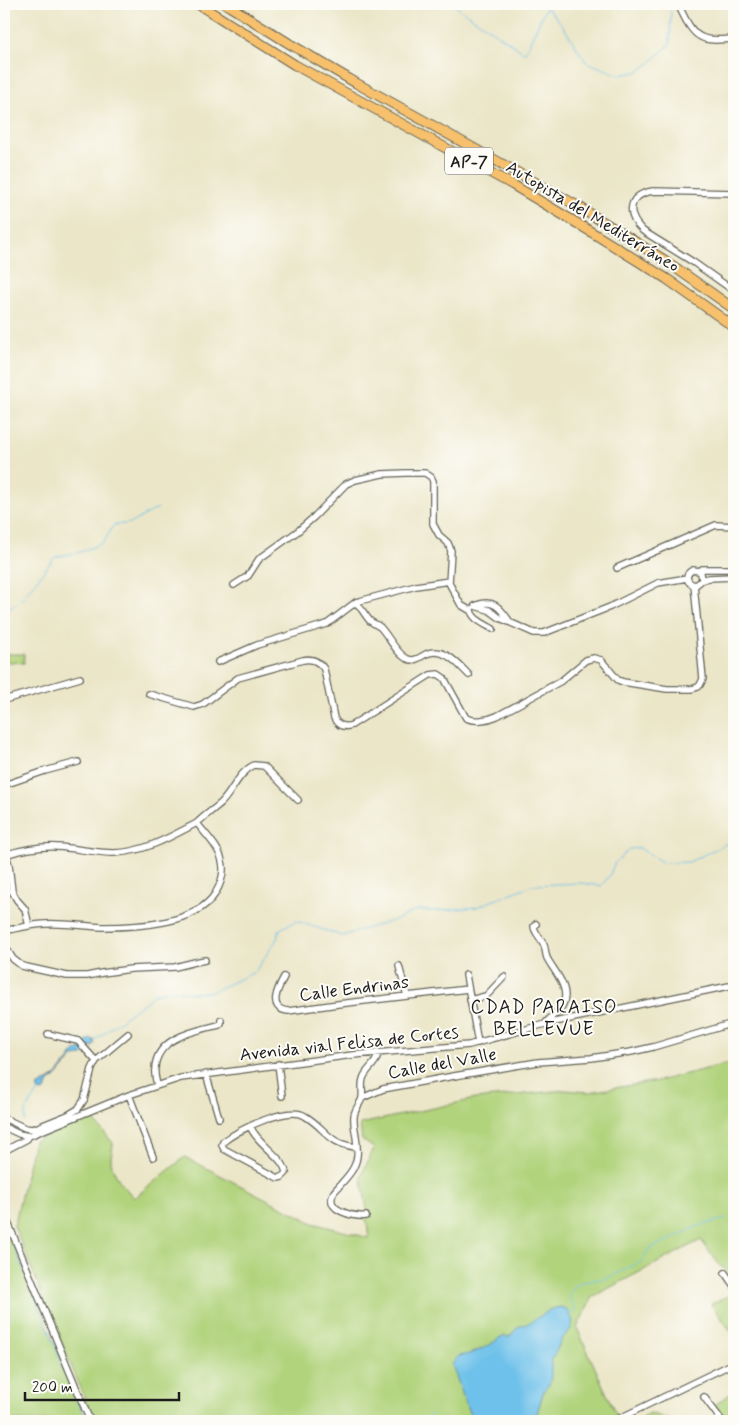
<svg xmlns="http://www.w3.org/2000/svg" width="738" height="1425" font-family="Mynerve,sans-serif">
<style>
.green{fill:#b1d37b;stroke:#66784c}
.water{fill:#6ec1ea;stroke:#456e83}
.lines{fill:none;stroke-linecap:round;stroke-linejoin:round}
.stream{stroke:#6ec1ea;stroke-width:1}
.minor-casing{stroke:#646358;stroke-width:8}
.highway-casing{stroke:#646358;stroke-width:11}
.minor{stroke:#fff;stroke-width:5.5}
.highway{stroke:#f7c06c;stroke-width:9}
.labels{text-anchor:middle;stroke-width:4;stroke-linejoin:round;paint-order:stroke}
.shield{fill:#fdfcf7;stroke:#605f5e;stroke-width:1}
.shield-label{font-size:16px;font-weight:bold;fill:#1c1c1c}
.street-label{font-size:18px;fill:#1c1c1c;stroke:#fdfcf7}
.neighbourhood-label{font-size:19px;letter-spacing:1px;fill:#1c1c1c;stroke:#fdfcf7}
</style>
<rect width="100%" height="100%" fill="#fdfcf7"/>
<filter id="ink" filterUnits="userSpaceOnUse"><feTurbulence type="fractalNoise" baseFrequency=".02" numOctaves="2"/><feDisplacementMap in="SourceGraphic" scale="10" xChannelSelector="R" yChannelSelector="G"/><feConvolveMatrix kernelMatrix="1 2 1 2 8 2 1 2 1" color-interpolation-filters="sRGB"/></filter>
<filter id="wash" filterUnits="userSpaceOnUse"><feTurbulence type="fractalNoise" baseFrequency=".0096" numOctaves="4" result="noise"/><feDisplacementMap in="SourceGraphic" scale="20" xChannelSelector="R" yChannelSelector="G"/><feGaussianBlur stdDeviation="1.12" result="paint"/><feColorMatrix in="noise" values="0 0 0 0 0 0 0 0 0 0 0 0 0 0 0 0 0 1.4 0 .05"/><feComposite in="paint" operator="in"/></filter>
<g filter="url(#wash)">
<rect width="100%" height="100%" fill="#ebe6c8"/>
<path class="green" d="M6,654H24V663L6,662Z
M734,1062V1281L724,1268L721,1267L701,1240L592,1297L577,1328L619,1421H94L14,1226L34,1141L91,1117L113,1143C113,1149 111,1154 111,1160C112,1175 125,1187 134,1198L185,1157L313,1223L369,1238L366,1216L368,1214L361,1176L374,1148L362,1140L360,1124L475,1099L566,1090L589,1092L658,1081Z
M4,1220L87,1421H4Z
M734,1293V1335L711,1304Z
M734,1391V1420L732,1421H727L715,1405Z
M650,1413L673,1421H634Z"/>
<path class="water" d="M91,1039L94,1040L95,1043L94,1046L89,1048L81,1056L73,1057L56,1077L49,1082L45,1091L41,1092L38,1090V1087L56,1076L69,1060L75,1051L80,1050L87,1041Z
M561,1307L567,1309L573,1321L571,1329L562,1339L551,1362V1377L549,1385L544,1390L536,1417V1421H472L452,1365L458,1356C469,1355 481,1350 491,1344C496,1341 500,1337 505,1335L507,1337L511,1335L518,1327L531,1322L551,1309Z"/>
<g class="lines">
<path class="stream" d="M180,4L187,5L196,10
M452,4L525,53L546,7L561,23L586,62L620,75L637,72L650,63L670,44L671,11
M4,611L20,601L55,557L80,552L103,543L114,525L131,523L158,508
M95,1040L149,999L153,994L172,990L191,993L211,992L255,972L277,939L280,929L296,921L342,936L398,919L417,910L436,911L477,907L532,885L582,883L601,886L610,875L614,864L629,849L640,848L651,856L664,863L689,862L734,840
M25,1121L26,1110L39,1091
M4,1223L55,1345L61,1366L86,1421
M568,1315L573,1313L575,1306L570,1299V1292L579,1283L610,1277L642,1261L649,1249L699,1226L725,1219
M56,1421L82,1415
M424,1421L431,1414"/>
</g>
</g>
<g filter="url(#ink)">
<g class="lines">
<defs>
<path id="minor" d="M678,4C683,14 690,32 701,37C710,42 724,39 734,39
M734,193L653,191C627,195 626,215 643,231L693,262L734,291
M617,568L716,525L734,526
M699,571L701,573L702,580L696,585C686,584 684,574 693,570L699,571L702,569H734
M702,580L709,578L734,577
M234,585L248,576L259,559L298,531L314,517L346,484L355,480L382,474L406,473H425L431,477L433,481V524L439,535L448,543L451,551L449,583L461,605L471,611
M356,602C361,608 365,615 370,621C373,623 377,625 380,627C388,635 397,655 408,659C415,662 420,657 426,654C444,646 458,664 469,675
M475,606L489,610L500,618L534,633H544L610,607L658,583L687,578
M475,606C493,598 500,607 510,622
M471,609C471,619 485,624 493,629
M218,662L257,645L327,624L356,602L416,586L449,581
M149,694L194,707L203,704L238,678L303,660C312,658 319,661 324,669L334,718C338,726 344,728 352,725L430,675L438,674L444,678L466,718C475,722 488,720 497,716L561,681L586,660L594,658L601,660L618,680L623,682L667,689H692L698,687L700,685L703,679L694,585
M4,700L80,678
M4,785L45,771L78,762
M197,823C204,816 213,810 221,803C233,791 238,773 254,765L264,766L298,800
M6,854L9,865L12,891L17,900L25,909L29,926
M4,855C21,850 39,846 57,847C76,848 95,853 114,853C145,852 170,837 197,823C205,834 219,847 222,861C225,872 221,884 215,894C195,925 135,927 102,927C83,926 64,923 45,924C31,925 17,928 4,931
M536,924L534,926C534,932 540,937 543,943C546,948 545,953 547,958C553,970 571,988 563,1004C560,1012 550,1017 545,1024
M4,945L13,959L22,966L67,976H87L102,973L131,969L175,967L195,962L205,960
M399,966L407,996
M466,975L478,1043
M284,977C278,988 267,1009 288,1011L338,1004L468,989
M470,1000L486,996L504,977
M48,1034L78,1041L96,1061
M278,1064L282,1096
M206,1074L219,1118
M157,1085C156,1080 154,1074 155,1069C156,1037 195,1031 219,1025L221,1023V1020
M129,1095L153,1157
M362,1098L383,1089L454,1076L538,1062L591,1058L631,1052L653,1047L734,1023
M4,1118L25,1128L32,1129L38,1127L68,1115L78,1109L84,1100L92,1069L96,1061L128,1034
M250,1126C257,1144 284,1157 286,1173L282,1177L278,1178L224,1149L222,1145L223,1142C238,1130 288,1105 305,1116C327,1129 327,1144 357,1147C357,1136 353,1126 354,1116C355,1108 361,1103 362,1098C363,1093 361,1085 363,1079C366,1068 379,1064 377,1052
M4,1127L19,1134L29,1136L129,1095L181,1078L353,1055L469,1045L545,1024L734,985
M357,1147C359,1164 351,1173 340,1185C338,1188 334,1191 333,1194C325,1211 355,1217 366,1216
M4,1151L27,1139L29,1136
M4,1213L90,1421
M725,1273L734,1286
M704,1397L722,1421
M618,1419L734,1363"/>
<path id="highway" d="M198,4L295,65L513,185L580,225L667,279L734,327
M226,4L290,44L356,83L576,205L666,261L734,309"/>
</defs>
<use href="#minor" class="minor-casing"/>
<use href="#highway" class="highway-casing"/>
<use href="#minor" class="minor"/>
<use href="#highway" class="highway"/>
</g>
</g>
<g class="labels">
<rect class="shield" x="445" y="147.5" width="48" height="27" rx="4"/>
<g class="shield-label">
<text x="469" y="167">AP-7</text>
</g>
<g class="street-label">
<text transform="translate(593 216) rotate(31)" y="6">Autopista del Mediterráneo</text>
<text transform="translate(354 988) rotate(-7)" y="6">Calle Endrinas</text>
<text transform="translate(349 1043) rotate(-6)" y="6">Avenida vial Felisa de Cortes</text>
<text transform="translate(442 1063) rotate(-10)" y="6">Calle del Valle</text>
</g>
<g class="neighbourhood-label">
<text x="544" y="1013">CDAD PARAISO<tspan x="544" dy="22">BELLEVUE</tspan></text>
</g>
</g>
<rect width="738" height="1425" fill="none" stroke="#fdfcf7" stroke-width="20"/>
<path d="M25 1392v8h154v-8" fill="none" stroke="#1c1c1c" stroke-width="2.5"/>
<text x="32" y="1392" font-size="15" fill="#1c1c1c" stroke="#fdfcf7" stroke-width="4" paint-order="stroke">200 m</text>
</svg>
